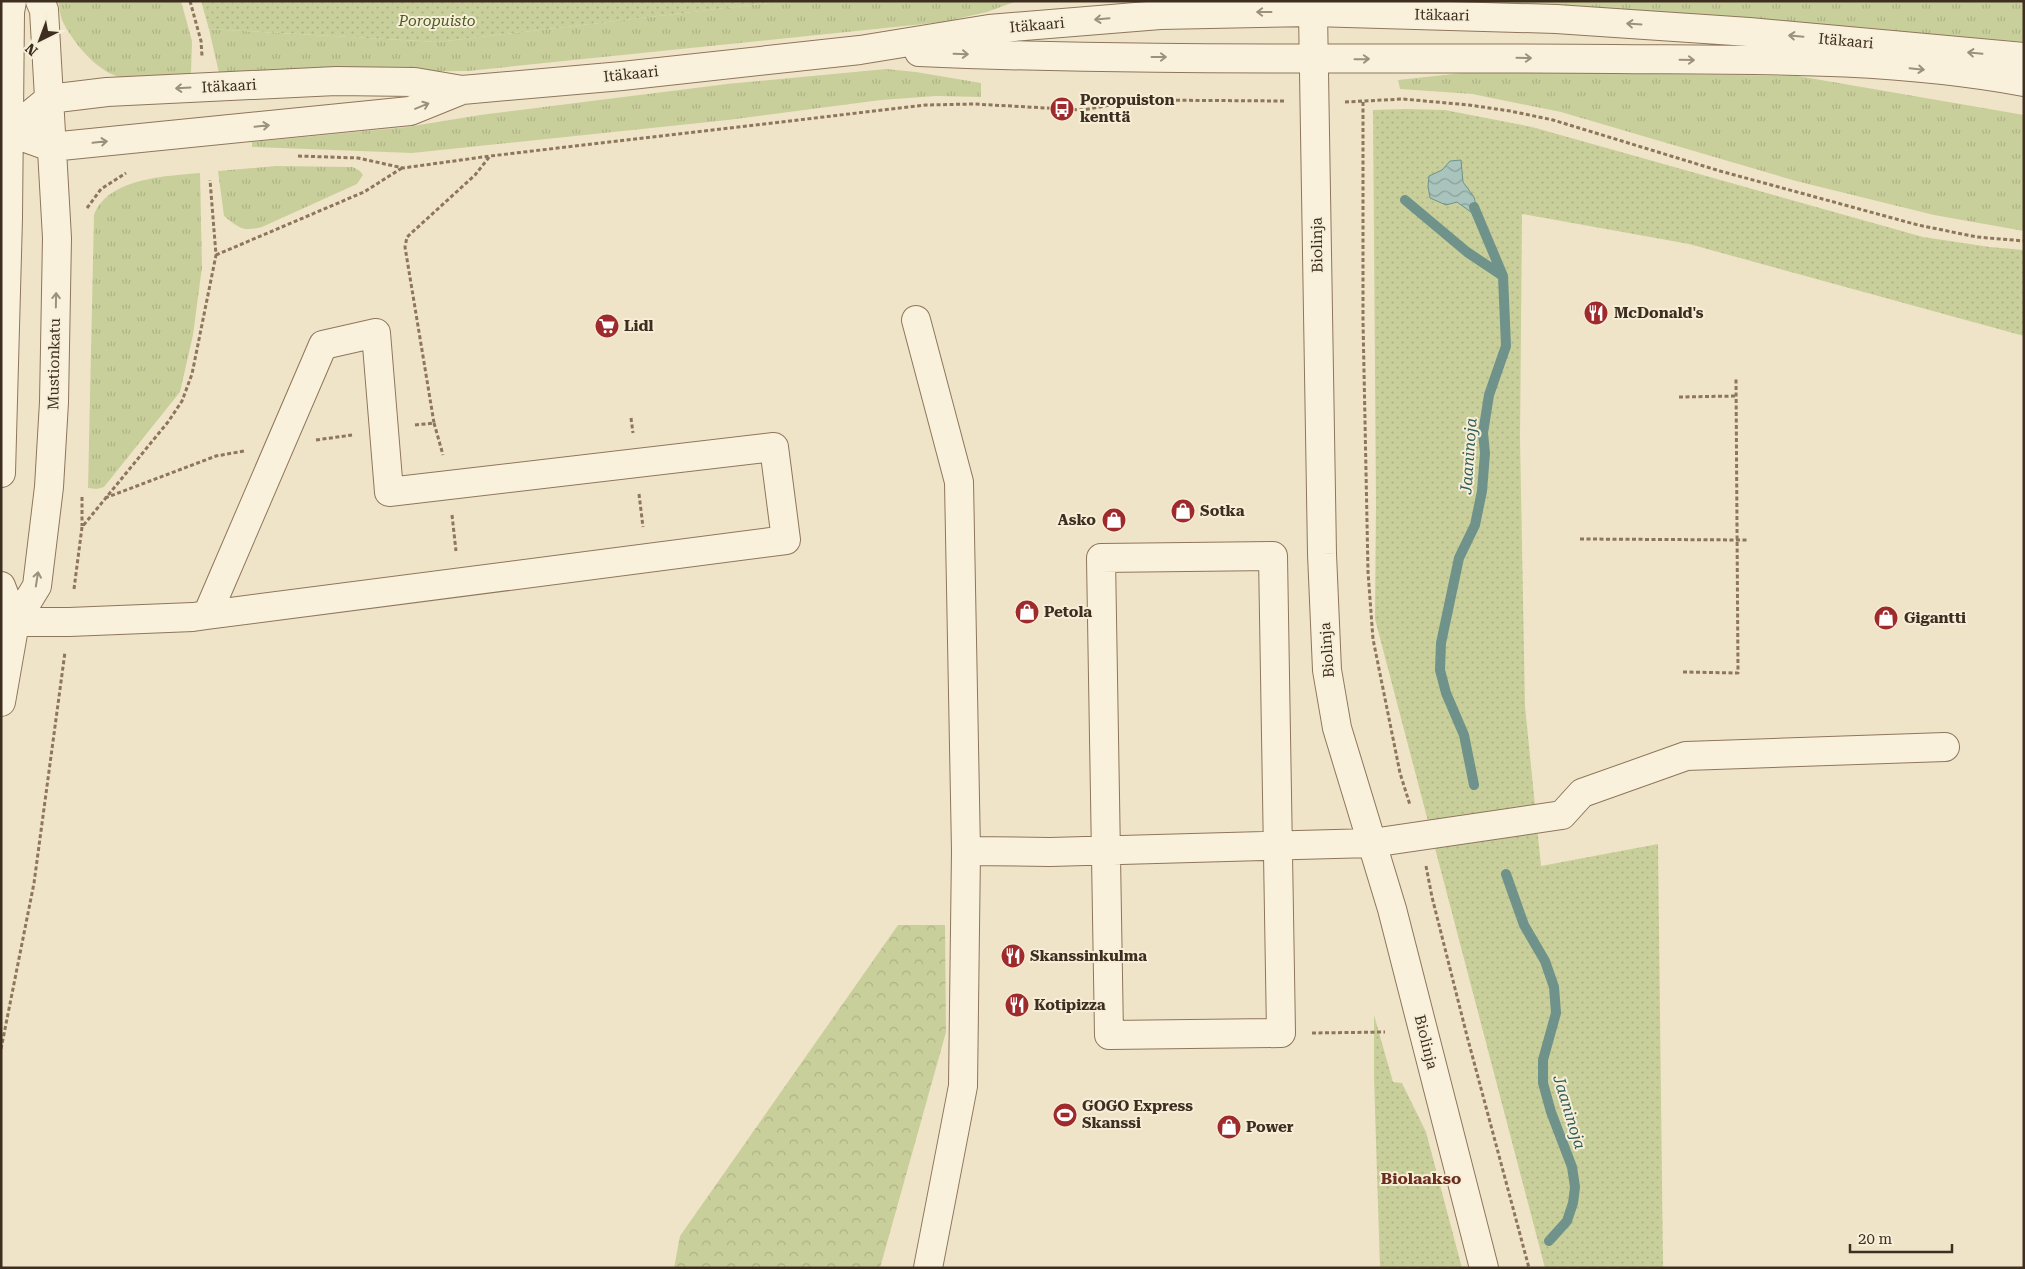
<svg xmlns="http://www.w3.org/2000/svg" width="2025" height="1269" font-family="'Roboto Serif',serif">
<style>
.grass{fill:url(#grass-tufts)}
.forest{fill:url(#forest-crowns)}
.park{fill:url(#park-dots)}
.water{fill:url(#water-waves);stroke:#6f938a}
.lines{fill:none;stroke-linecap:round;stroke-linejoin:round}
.stream{stroke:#6f938a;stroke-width:10}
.minor-casing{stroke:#8d765c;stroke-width:30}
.path{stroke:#8d765c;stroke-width:3;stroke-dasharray:4 2.5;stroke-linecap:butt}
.minor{stroke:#faf1dc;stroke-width:28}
.oneway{stroke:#9c907e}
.labels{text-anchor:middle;stroke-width:4;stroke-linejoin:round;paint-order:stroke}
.street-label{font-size:15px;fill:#3d2e20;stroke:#f7eed8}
.park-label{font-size:15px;font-style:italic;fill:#4d5a26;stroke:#f7eed8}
.poi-label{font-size:15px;font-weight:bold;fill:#3d2e20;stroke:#f7eed8;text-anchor:start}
.water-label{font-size:16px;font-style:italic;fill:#2f5d5a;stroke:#f7eed8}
.neighbourhood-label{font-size:16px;font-weight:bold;fill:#6b2e1e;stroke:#f7eed8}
</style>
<defs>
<pattern id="grass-tufts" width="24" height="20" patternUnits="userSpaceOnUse" patternTransform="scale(1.25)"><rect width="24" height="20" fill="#c9cf9b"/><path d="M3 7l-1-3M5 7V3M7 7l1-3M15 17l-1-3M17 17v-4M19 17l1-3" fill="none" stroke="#aeb285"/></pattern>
<pattern id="forest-crowns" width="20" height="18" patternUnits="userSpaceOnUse" patternTransform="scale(1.25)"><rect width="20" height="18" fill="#c9cf9b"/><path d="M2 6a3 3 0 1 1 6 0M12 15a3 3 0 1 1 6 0" fill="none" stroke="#aeb285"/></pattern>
<pattern id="park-dots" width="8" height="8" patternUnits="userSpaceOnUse" patternTransform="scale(1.25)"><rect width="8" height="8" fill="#c9cf9b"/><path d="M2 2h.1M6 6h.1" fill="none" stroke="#aeb285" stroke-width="1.8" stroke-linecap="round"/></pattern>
<pattern id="water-waves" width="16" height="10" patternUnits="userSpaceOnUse" patternTransform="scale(1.25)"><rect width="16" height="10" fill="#a9c4bc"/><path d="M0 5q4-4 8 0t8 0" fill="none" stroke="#8ba098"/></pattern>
</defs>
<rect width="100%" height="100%" fill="#f0e4c8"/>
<path class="grass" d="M58,1H181L192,41L191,74C170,76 147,79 125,78C100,76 72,42 62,20C60,14 59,7 58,1Z
M785,1H1017L987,12L943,22L468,71L219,73L209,29L438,42Z
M1354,1H2024V42L1858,28Z
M886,69L916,72L981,83V97L936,96L881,100L728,120L412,153L252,147V142L407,127L480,115L727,84Z
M1481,71L1798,76L2024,115V231L1934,215L1796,181L1561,112L1472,94L1400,89L1398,80Z
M276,166L353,167L360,171L363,175L357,184L262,227C243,232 239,228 224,216L218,171Z
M200,173L202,267L193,335L180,392L104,487L97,489L88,488L94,215C108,178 166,176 200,173Z"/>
<path class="forest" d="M898,925H945L946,1032L880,1268H674L680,1236Z"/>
<path class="park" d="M201,1H785L438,42L209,29Z
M1406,109L1445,110L1532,127L1923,237L1990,247L2024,250V336L1689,244L1522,214L1520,439L1525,706L1541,866L1658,844L1663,1268H1545L1375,619L1376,504L1373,110Z
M1374,1015L1393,1082L1402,1083L1426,1132L1462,1268H1380L1374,1079Z"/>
<path class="water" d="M1461,160L1463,182L1474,197L1479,218L1457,202L1446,205L1430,198L1428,186L1429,176L1442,170L1450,161Z"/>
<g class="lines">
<path class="stream" d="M1405,200L1467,252L1503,276L1506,346L1489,395L1483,433L1485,453L1482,491L1475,525L1459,558L1441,643L1440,670L1446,693L1464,735L1474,785
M1474,207L1503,276
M1506,874L1524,925L1545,961L1554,987L1556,1013L1543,1060V1083L1551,1112L1572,1167L1575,1187L1573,1203L1567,1221L1549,1241"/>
<defs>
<path id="minor" d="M1313,12L1322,554L1327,670L1337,728L1392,909L1484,1268
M919,52C1150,62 1382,57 1614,59C1750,60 1889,57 2024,82
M1,132H9L51,147L410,111L462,90
M9,132L49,99L107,92L336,81L415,82L462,90L622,76L860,50L989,29L1160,15L1313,12L1556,19L1749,32L2024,57
M916,320L959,482L966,851L963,1086L928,1268
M1,473L8,218L10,12L12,1
M1273,556L1281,1033L1109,1035L1101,558Z
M1,586L15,622
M15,622H69L193,617L207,615L786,540L774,447L389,492L376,333L323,345L207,615
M1,702L15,622L37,586L49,487L54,402L57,238L44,10L40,1
M966,851L1050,852L1372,843L1562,815L1582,793L1686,756L1945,747"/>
</defs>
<use href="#minor" class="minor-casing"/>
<path class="path" d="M190,1L201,41L202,56
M1345,102L1403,99L1469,105L1510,111L1553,120L1720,171L1918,225L1977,237L2024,241
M1363,102V321L1368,572L1373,639L1400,773L1410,805
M298,156L358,158L403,168L490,156L926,105L974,104L1083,110L1138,100L1284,101
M87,208L101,189L126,173
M216,255L364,192L402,168
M1679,397L1736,396
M631,418L633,433
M434,423L443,455
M415,425L434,423L405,247L407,237L475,175L490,156
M316,440L352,435
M639,494L643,527
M82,497V526
M105,498L216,456L244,451
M452,515L456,551
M1580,539L1747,540
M74,589L82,527L168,422L182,401L192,374L216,255L210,180
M1683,672L1738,673L1736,379
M1426,866L1432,897L1467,1036L1529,1268
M1312,1033L1385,1032
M1,1049L34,883L65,652"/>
<use href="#minor" class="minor"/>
</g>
<defs><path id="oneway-shaft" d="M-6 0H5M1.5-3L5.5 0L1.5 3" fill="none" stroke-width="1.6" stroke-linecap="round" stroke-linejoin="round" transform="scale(1.25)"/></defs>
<g class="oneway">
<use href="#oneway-shaft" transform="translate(1264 12) rotate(180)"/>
<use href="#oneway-shaft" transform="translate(1102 19) rotate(175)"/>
<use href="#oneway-shaft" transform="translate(1634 24) rotate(-176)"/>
<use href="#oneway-shaft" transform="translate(1796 36) rotate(-175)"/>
<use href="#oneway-shaft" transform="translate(1975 53) rotate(-175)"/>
<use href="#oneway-shaft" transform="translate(961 54) rotate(2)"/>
<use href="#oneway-shaft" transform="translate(1159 57)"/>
<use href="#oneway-shaft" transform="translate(1524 58) rotate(1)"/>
<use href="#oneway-shaft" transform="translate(1362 59) rotate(-1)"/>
<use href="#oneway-shaft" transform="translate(1687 60) rotate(1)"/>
<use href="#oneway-shaft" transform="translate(1917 69) rotate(6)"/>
<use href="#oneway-shaft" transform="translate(183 88) rotate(177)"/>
<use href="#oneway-shaft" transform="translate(422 106) rotate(-22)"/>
<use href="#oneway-shaft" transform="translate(262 126) rotate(-6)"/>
<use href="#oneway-shaft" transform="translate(100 142) rotate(-6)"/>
<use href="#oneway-shaft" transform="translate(56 300) rotate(-89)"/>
<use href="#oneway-shaft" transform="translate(37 579) rotate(-81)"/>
</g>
<defs>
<symbol id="bus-disc" viewBox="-11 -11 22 22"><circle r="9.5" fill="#9e2a2b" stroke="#f7eed8"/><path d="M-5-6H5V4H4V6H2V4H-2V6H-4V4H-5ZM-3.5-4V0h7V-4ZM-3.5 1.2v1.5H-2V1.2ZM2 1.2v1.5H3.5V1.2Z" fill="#fff"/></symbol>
<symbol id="restaurant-disc" viewBox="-11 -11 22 22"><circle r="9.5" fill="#9e2a2b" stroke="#f7eed8"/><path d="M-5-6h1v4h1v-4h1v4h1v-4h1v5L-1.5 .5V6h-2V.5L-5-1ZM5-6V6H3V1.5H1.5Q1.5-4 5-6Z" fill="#fff"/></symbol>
<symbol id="supermarket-disc" viewBox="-11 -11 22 22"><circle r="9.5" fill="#9e2a2b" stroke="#f7eed8"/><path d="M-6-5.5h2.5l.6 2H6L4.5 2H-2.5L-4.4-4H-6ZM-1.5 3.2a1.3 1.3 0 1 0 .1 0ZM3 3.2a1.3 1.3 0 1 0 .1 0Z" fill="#fff"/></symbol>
<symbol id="shop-disc" viewBox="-11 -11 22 22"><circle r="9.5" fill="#9e2a2b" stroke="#f7eed8"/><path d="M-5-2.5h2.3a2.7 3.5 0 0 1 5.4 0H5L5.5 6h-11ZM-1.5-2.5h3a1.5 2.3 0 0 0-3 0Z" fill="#fff"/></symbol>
<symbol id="stadium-disc" viewBox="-11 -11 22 22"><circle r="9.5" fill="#9e2a2b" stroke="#f7eed8"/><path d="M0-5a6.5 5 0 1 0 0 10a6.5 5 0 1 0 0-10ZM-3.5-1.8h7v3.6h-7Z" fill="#fff"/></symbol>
</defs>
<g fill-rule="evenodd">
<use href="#bus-disc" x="1048" y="95" width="28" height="28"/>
<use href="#restaurant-disc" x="1582" y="299" width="28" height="28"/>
<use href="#supermarket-disc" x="593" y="312" width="28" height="28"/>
<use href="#shop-disc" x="1169" y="497" width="28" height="28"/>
<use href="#shop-disc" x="1100" y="506" width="28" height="28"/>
<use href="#shop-disc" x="1013" y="598" width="28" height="28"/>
<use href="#shop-disc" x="1872" y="604" width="28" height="28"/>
<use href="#restaurant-disc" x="999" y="942" width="28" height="28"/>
<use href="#restaurant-disc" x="1003" y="991" width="28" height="28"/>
<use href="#stadium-disc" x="1051" y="1101" width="28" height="28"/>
<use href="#shop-disc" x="1215" y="1113" width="28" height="28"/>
</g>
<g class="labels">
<g class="street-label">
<text transform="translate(1442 15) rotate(1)" y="5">Itäkaari</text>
<text transform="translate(1037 25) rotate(-5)" y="5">Itäkaari</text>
<text transform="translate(1846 41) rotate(5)" y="5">Itäkaari</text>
<text transform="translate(631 74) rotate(-6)" y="5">Itäkaari</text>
<text transform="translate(229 86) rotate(-3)" y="5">Itäkaari</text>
<text transform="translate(1317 245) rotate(-91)" y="5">Biolinja</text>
<text transform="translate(54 364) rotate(-89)" y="5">Mustionkatu</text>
<text transform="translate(1327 650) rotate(-94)" y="5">Biolinja</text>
<text transform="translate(1426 1042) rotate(76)" y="5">Biolinja</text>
</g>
<g class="park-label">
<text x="437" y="26">Poropuisto</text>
</g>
<g class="poi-label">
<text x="1080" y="105">Poropuiston<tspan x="1080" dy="17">kenttä</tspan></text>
<text x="1614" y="318">McDonald's</text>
<text x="624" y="331">Lidl</text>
<text x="1200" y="516">Sotka</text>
<text x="1096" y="525" text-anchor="end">Asko</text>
<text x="1044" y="617">Petola</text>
<text x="1904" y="623">Gigantti</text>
<text x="1030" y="961">Skanssinkulma</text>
<text x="1034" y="1010">Kotipizza</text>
<text x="1082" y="1111">GOGO Express<tspan x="1082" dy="17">Skanssi</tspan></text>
<text x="1246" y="1132">Power</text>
</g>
<g class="water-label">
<text transform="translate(1468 456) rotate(-86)" y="6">Jaaninoja</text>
<text transform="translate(1570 1112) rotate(73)" y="6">Jaaninoja</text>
</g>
<g class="neighbourhood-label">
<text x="1421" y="1184">Biolaakso</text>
</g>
</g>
<rect width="2025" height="1269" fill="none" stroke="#3d2e20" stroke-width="5"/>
<g transform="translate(40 40) rotate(222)" stroke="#f7eed8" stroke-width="4" paint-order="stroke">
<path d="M0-4L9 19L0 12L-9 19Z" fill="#3d2e20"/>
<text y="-8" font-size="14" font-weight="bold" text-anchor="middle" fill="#3d2e20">N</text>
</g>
<path d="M1850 1244v8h102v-8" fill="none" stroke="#3d2e20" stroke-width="2.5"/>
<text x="1858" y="1244" font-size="15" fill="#3d2e20" stroke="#f7eed8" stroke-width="4" paint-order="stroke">20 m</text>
</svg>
